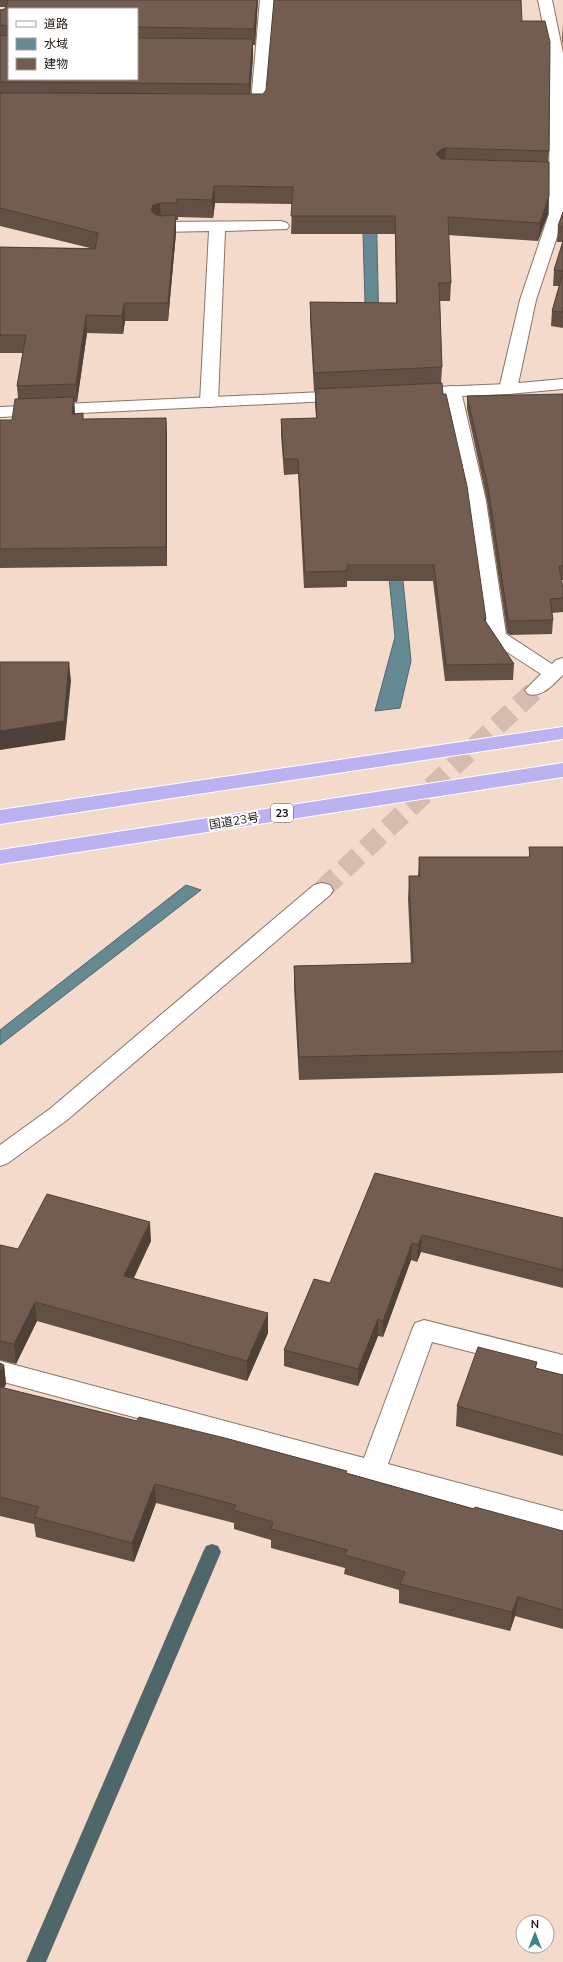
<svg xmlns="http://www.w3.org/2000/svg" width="563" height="1962" font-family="Mulish,'Noto Sans JP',sans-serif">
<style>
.water{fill:#658a93;stroke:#4f666b}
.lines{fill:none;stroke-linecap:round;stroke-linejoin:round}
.stream{fill:#4f666b;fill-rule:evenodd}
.street-tunnel{stroke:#d4bcaf;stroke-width:20;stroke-dasharray:20 10;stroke-linecap:butt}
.lane-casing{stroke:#8b7466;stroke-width:2}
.street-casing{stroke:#8b7466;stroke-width:2}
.secondary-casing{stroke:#8b7466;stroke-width:2}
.highway-casing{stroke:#fff;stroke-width:2}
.lane{fill:#fff;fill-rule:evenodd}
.street{fill:#fff;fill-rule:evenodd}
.secondary{fill:#fff;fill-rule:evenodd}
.highway{fill:#bbb2f2;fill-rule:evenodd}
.wall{fill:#625045;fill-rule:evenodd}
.shaded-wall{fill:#504138}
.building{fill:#725d50;stroke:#504138}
.labels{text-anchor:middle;stroke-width:4;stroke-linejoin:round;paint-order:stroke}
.shield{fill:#fff;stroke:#605a56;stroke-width:1}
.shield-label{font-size:11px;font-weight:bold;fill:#1c130e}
.street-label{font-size:12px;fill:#1c130e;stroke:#fff}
</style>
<rect width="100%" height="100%" fill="#f4dacb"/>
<path class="water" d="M373,67L380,374L367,373L361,162Z
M373,420H387L411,661L400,708L375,711L395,637Z
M186,885L201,890L0,1045V1030Z"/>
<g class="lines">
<path class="stream" d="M212,1544L218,1546L221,1552L46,1962H26L203,1552L206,1546Z"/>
<path class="street-tunnel" d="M322,890L535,690"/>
<defs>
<path id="lane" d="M281,221L287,223L289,226L287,229L225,231L218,402L215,406L209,407L203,406L200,402L209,231L161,232L155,230L153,227L155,224L161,222Z"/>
<path id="street" d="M260,0H274L265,107L263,110C254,112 244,112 235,110L233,107L235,104L251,103Z
M538,0H552L563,53V219L536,300L517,389L514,393L508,394L502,393L499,389L520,300L549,214L550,59Z
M452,386L458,387L461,391L486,501L506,634L552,664L556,660L563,658V675C553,684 543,698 528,694L525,690L541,674L490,641L487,637L468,501L443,391L446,387Z
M424,1320L563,1355V1375L432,1342L388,1464L563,1511V1533L0,1381V1361L364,1458L412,1330L415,1323Z"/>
<path id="secondary" d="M563,379V389L508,394L413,398L407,397L404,393L407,389L413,388L508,384Z
M344,391L350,392L353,396L350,400L0,417V407Z
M322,883L330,885L333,890L330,895L67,1120L8,1163L0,1166V1145L51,1108L314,885Z"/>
<path id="highway" d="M563,727V739L0,824V810Z
M563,763V777L0,864V850Z"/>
</defs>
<use href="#lane" class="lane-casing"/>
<use href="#street" class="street-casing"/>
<use href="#secondary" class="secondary-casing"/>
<use href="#highway" class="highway-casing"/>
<use href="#lane" class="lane"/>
<use href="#street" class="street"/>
<use href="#secondary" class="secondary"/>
<use href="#highway" class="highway"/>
</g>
<path class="wall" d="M0,0H258L255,45H253V56L250,94H263L522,21L549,151L548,162V214L538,241L448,235L451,283L450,301H440L442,367L441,383L443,394L486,619V622L514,664L513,680L445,681L433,581H347V587L304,588L298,474L284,475L281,435V419L316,418L315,404V391H314L310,321V302L396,303L395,234H291L292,204L215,203L213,218L178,217V220H176V233L168,321H125L123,334L87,333L77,402H74L75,414L84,419L166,418L167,437V566L0,568V420H12L18,399L17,386L23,353H0V247L90,248L0,226V10L5,9L6,7H0ZM9,9H137V79Z
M563,24V46L562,38Z
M563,212V328L551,326L552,311L559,286H553L554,270L563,242H557L558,226Z
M563,394V580H561L563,588V612L552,613L553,620L552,634L510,635L507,633L487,501L467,409V396Z
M529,847H563V1073L299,1080L294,988V966L411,963L408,899L409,876H418L419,857H529Z
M375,1173L563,1218V1288L421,1252L417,1262L411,1260L383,1337L378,1336L358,1386L284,1366V1350L330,1283Z
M151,1241L134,1278L268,1333L247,1381L37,1321L16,1364L0,1360V1245L18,1249Z
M537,1362L536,1368L563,1375V1456L456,1426L457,1406Z
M0,1363L4,1365L6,1384L4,1388L347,1473L474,1509L563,1531V1629L515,1616L510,1631L399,1603V1590L344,1574L345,1568L271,1548V1540L234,1529V1523L156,1503L134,1562L36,1537L34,1524L0,1516Z"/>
<path class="shaded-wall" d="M257,0H258L255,45L254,29Z
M253,39V56L250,101L249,84Z
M446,148L445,166L436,154L440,150Z
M214,186L215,203L213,218L212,200Z
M549,196L548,214L538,241L540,223Z
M160,203L161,220L154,223L151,210L153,205Z
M176,215V233L168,321V303Z
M124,303L125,321L123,334L122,316Z
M86,315L87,333L77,402L76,384Z
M74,397L75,415L72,414Z
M166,418L167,437V566L166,547Z
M69,662L71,681L65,740L0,750V731Z
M150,1222L151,1241L125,1295L124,1276Z
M422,1235L421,1252L417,1262L418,1245Z
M412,1243L411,1260L383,1337V1321Z
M35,1302L37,1321L16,1364L14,1344Z
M268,1313V1333L247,1381V1361Z
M378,1319V1336L358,1386V1369Z
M4,1365L6,1384L0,1396V1372Z
M155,1484L156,1503L134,1562L132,1543Z
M518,1597L515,1616L510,1631L512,1612Z"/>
<path class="building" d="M8,0H257L254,29L137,27V9H9V79H137V38L253,39L249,84L0,82V35L9,36V26L0,25V10L5,9Z
M274,0H521L522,21H545L550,42L549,151L446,148L440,150L436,154L441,159L549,162V196L540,223L448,217L451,283H439L442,367L314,373L310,302L397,303L395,216H291L293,187L214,186L212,200L177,199V203H160L153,205L151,210L154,214L160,216L176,215L168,303H124L122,316L86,315L76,384L17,386L26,335H0V247L95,249L98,233L0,208V93L263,94L266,90Z
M563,212V227L558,226Z
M563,241V271L554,270Z
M563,273V312L552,311Z
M442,383L443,394H446L467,486L486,619H484L514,664L446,665L434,565H347V571L305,572L298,459H284L281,419L317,418L315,389Z
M563,394V566H559L563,588V598L550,599L553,620L511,621L508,619L488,487L467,396Z
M74,397L72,414L83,413V419L166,418V547L0,549V420H12L15,399Z
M0,662H69L64,721L0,731Z
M529,847H563V1051L299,1057L294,966L413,963L409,876H420L419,857H530Z
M375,1173L563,1218V1270L422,1235L418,1245L412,1243L383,1321L378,1319L358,1369L284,1350L314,1279L330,1283Z
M47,1194L150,1222L124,1276L268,1313L247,1361L35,1302L14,1344L0,1341V1245L18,1249Z
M478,1347L537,1362L535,1368L563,1375V1435L457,1406Z
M0,1363L4,1365L0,1372Z
M0,1387L137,1421L139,1417L225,1438L347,1471L346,1473L474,1509L475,1507L563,1531V1610L518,1597L512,1612L400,1584L405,1572L345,1555L347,1550L271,1529L273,1522L233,1510L236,1505L155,1484L132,1543L34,1517L39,1507L0,1497Z"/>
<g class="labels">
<rect class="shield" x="271" y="804" width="22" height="18" rx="3"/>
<g class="shield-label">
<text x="282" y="817">23</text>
</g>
<g class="street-label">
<text transform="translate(234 821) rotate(-9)" y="4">国道23号</text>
</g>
</g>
<rect x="8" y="8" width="130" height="72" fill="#ffffff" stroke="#a4a19f"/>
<rect x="16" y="21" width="20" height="6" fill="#ffffff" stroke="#a4a19f"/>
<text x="44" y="28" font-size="12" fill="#1c130e">道路</text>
<rect x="16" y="38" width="20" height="12" fill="#658a93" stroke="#a4a19f"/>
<text x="44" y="48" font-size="12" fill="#1c130e">水域</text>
<rect x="16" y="58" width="20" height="12" fill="#725d50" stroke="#a4a19f"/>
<text x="44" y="68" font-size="12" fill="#1c130e">建物</text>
<g transform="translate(535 1934)"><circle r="19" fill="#ffffff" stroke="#a4a19f"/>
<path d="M0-3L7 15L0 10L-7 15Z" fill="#3c8488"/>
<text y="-6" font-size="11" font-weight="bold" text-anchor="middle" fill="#1c130e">N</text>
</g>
</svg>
